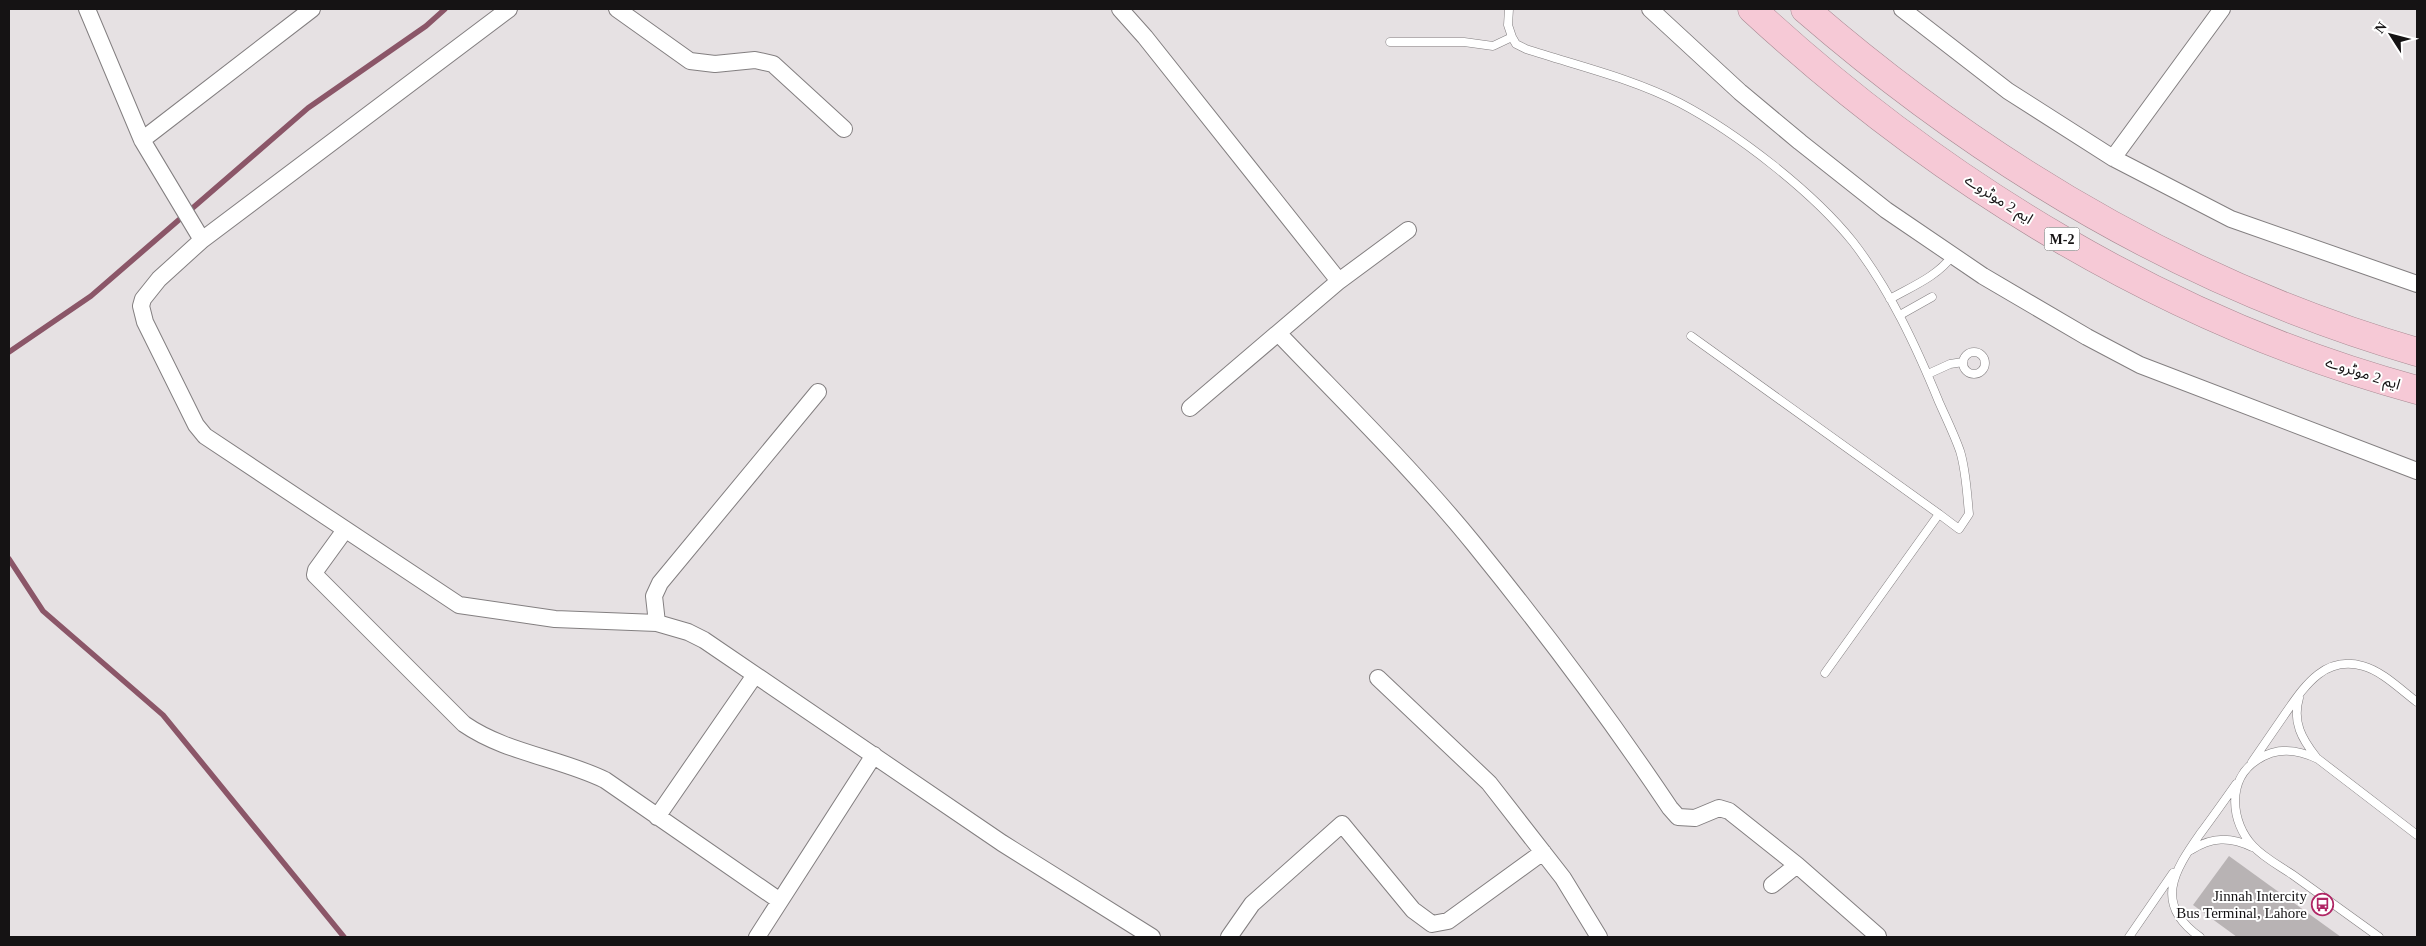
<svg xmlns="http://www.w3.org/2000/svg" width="2426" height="946" font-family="'Times New Roman','Noto Sans Arabic',serif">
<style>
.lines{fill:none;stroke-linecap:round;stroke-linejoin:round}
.stream{stroke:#8b5668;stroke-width:5.5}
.building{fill:#b8b3b4}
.lane-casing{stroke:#837f80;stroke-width:9}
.street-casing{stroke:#837f80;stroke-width:18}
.highway-casing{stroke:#a78992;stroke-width:29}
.lane{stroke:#fff;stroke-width:8}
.street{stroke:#fff;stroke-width:16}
.highway{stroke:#f6c9d6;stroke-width:28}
.labels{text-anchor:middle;stroke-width:4;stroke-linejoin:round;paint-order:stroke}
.shield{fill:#fff;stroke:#5b5a5a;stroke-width:1}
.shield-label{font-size:14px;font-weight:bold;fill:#151314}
.street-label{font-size:15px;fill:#151314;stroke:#fff}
.poi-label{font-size:15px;fill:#151314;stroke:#fff;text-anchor:end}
</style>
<rect width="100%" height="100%" fill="#e6e1e3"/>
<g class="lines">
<path class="stream" d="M9,352L91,296L308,108L426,26L445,9
M9,559L43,611L163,715L344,937"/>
</g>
<path class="building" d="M2229,856L2341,937H2237L2193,905Z"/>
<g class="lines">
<defs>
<path id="lane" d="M1512,37L1516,44L1526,49C1578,66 1631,78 1680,103C1737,133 1813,192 1853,242C1890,290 1916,346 1939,402C1946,418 1954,434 1960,451C1966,470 1967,494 1969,514L1959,529L1939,514L1825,673
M1390,42H1464L1493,46L1512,37L1508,25L1509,9
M1890,299C1911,287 1938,276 1952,256
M1900,315L1932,297
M1691,336L1939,514
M1963 363a11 11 0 1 1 22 0a11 11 0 1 1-22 0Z
M1928,374L1950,364L1963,362
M2299,698C2292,722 2302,739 2316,757
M2252,762C2263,746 2274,730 2285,714C2304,687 2324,655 2363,666C2382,671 2401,690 2417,702
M2191,850C2211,837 2230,836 2252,847
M2129,937L2173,873
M2200,937C2153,904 2174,871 2200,834C2212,818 2224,801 2236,784
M2379,937C2351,917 2322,896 2293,875C2280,866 2264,858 2253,846C2231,823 2226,780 2257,760C2277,747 2296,749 2318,759L2417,835"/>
<path id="street" d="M87,9L142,140L202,240
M509,9L202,240L159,279L143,299L141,306L145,322L196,425L205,436L459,605L555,619L657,623L688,632L704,640L1002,843L1152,937
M617,9L690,61L715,64L755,60L773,64L844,129
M1120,9L1145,37L1339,281L1278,333C1344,402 1413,469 1474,544C1543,629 1609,717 1670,808L1678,817L1695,818L1719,808L1729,811L1797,865L1772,885
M1650,9L1740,92L1800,142L1886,210L1983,276L2087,337L2140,365L2417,471
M1902,9L2008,91L2113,158L2231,219L2417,284
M142,140L312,9
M2113,158L2222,9
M1339,281L1408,230
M1190,408L1278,333
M345,530L316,570L315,575L464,724C506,753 560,758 605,780L780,901
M657,623L654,596L660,583L818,392
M1378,678L1489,783L1563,878L1599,937
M657,817L755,675
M1797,865L1878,936
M757,937L874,755
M1229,937L1252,904L1342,824L1413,910L1432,924L1448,921L1543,852"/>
<path id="highway" d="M1752,9C1940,183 2169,323 2417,390
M1805,9C1984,164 2189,286 2417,352"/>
</defs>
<use href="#lane" class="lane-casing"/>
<use href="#street" class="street-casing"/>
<use href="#highway" class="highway-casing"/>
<use href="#lane" class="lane"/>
<use href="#street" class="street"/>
<use href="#highway" class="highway"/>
</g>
<defs>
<symbol id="bus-ring" viewBox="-11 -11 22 22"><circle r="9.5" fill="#fff" stroke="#b02665" stroke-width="1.5"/><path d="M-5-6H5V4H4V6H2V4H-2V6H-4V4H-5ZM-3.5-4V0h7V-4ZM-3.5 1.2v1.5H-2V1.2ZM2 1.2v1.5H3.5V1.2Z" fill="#b02665"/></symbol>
</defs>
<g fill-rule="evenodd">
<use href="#bus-ring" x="2310" y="892" width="25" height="25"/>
</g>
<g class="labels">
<rect class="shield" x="2044.5" y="227.5" width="35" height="23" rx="4"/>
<g class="shield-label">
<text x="2062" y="244">M-2</text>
</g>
<g class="street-label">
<text transform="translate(1999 199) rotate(33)" y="5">ایم 2 موٹروے</text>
<text transform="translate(2363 373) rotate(18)" y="5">ایم 2 موٹروے</text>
</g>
<g class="poi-label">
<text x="2307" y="901">Jinnah Intercity<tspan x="2307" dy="17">Bus Terminal, Lahore</tspan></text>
</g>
</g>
<rect width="2426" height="946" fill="none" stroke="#151314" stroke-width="20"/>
<g transform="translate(2391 35) rotate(306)" stroke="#ffffff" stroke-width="4" paint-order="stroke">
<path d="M0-4L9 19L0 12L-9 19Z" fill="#151314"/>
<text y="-8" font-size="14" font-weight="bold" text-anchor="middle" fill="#151314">N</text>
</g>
</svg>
